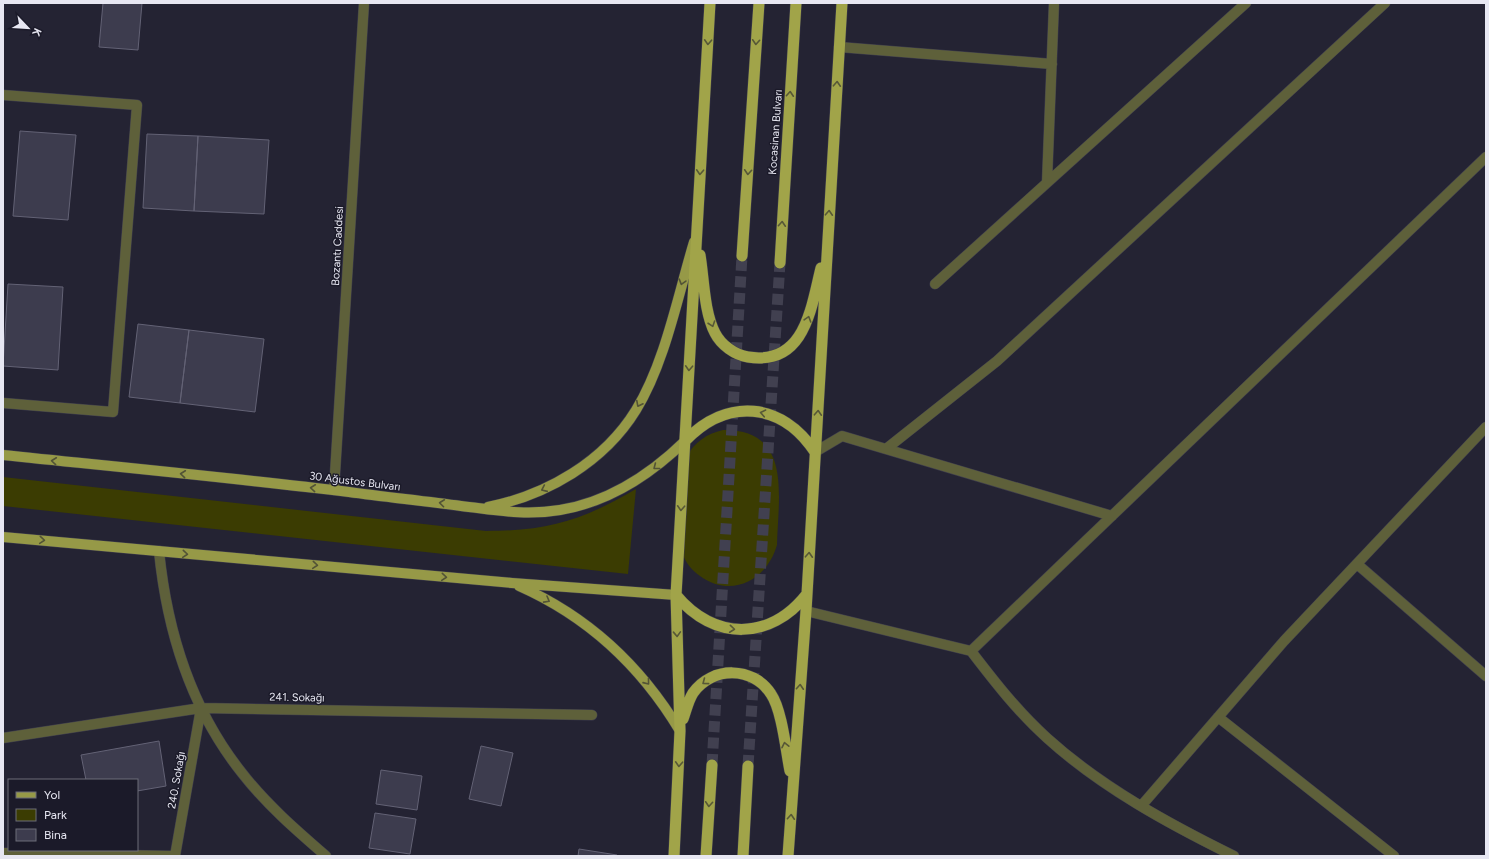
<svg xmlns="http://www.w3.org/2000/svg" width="1489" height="859" font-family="Figtree,sans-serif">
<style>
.green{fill:#3b3c02}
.building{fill:#3d3c4e;stroke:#636275}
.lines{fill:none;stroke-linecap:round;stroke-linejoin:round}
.trunk-tunnel{stroke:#414050;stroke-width:11;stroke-dasharray:11 5.5;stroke-linecap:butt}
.minor-casing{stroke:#3f3e4e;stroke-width:11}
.primary-casing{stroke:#3f3e4e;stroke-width:11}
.trunk-casing{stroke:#3f3e4e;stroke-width:12}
.minor{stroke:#5e603a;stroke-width:10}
.primary{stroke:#969947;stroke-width:10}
.trunk{stroke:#a1a449;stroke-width:11}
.oneway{stroke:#575837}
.oneway2{stroke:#525336}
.labels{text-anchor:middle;stroke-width:3;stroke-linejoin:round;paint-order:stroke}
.street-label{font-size:11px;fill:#e7e7f2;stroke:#1b1a29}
</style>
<rect width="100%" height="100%" fill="#242333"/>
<path class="green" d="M723,430C793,429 778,497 777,545C767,580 732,599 700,576C693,571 685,563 683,554C682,546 684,535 684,527C685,504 685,480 686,457C695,442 706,434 723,430Z
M3,477L486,531C548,531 583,520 636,489L628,574L3,506Z"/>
<path class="building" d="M103,3H142L138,50L99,47Z
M20,131L76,135L68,220L13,216Z
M147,134L198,136L194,211L143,208Z
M198,136L269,140L264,214L194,211Z
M8,284L63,287L58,370L3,366Z
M138,324L189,330L180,403L129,397Z
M189,330L264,339L255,412L180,403Z
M159,741L166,786L137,791V780H86L81,755Z
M481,746L513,753L501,806L469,799Z
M381,770L422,776L417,810L376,804Z
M375,813L416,819L410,854L369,848Z
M579,849L617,855L616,856H578Z"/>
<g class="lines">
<path class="trunk-tunnel" d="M712,765L742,256
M748,766L780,263"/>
<defs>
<path id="minor" d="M839,47L1052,64
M3,95L137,105L113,412L3,403
M1047,182L1054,3
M935,284L1246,3
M886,449L997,361L1385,3
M815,452L842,436L1112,516
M334,490L364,3
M159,551C167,631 191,709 242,773C266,804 296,830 326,856
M1357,564L1486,676
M806,611L971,651L1486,157
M971,651C994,681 1018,712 1047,738C1101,787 1169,824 1234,856
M1218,717L1394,856
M3,738L201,708L592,715
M1142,805L1284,641L1486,427
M3,853L175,856
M175,856L201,708"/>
<path id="primary" d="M3,455C118,467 234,478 349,492C386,497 424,501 461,506C496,510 524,516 560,510C609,502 650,475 685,441
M488,507C547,495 604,462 636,410C665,363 678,295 694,242
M3,537L512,583L676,595
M519,586C589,617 641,666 680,731"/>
<path id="trunk" d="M700,255C704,279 704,312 715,333C721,345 735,355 748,357C805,366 811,308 821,268
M742,256L759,3
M780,263L796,3
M685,441C727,397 782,402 815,452
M676,595C714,641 770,641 807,594
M683,719C686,711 688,701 693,693C712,666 753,666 771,694C782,710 786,751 790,771
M674,856L680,731L676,595L710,3
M706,856L712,765
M743,856L748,766
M788,856L806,611L842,3"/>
</defs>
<use href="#minor" class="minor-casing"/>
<use href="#primary" class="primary-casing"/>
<use href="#trunk" class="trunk-casing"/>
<use href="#minor" class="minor"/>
<use href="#primary" class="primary"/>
<use href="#trunk" class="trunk"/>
</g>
<defs><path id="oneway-chevron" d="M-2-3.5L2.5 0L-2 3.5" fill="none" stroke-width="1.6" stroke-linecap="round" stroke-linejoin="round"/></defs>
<g class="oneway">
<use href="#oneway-chevron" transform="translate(708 42) rotate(93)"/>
<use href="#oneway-chevron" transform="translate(756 42) rotate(94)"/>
<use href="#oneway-chevron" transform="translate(837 84) rotate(-87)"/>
<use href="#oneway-chevron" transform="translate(790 94) rotate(-86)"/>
<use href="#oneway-chevron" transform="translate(700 172) rotate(93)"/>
<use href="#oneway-chevron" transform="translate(748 172) rotate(94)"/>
<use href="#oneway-chevron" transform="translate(829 213) rotate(-87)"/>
<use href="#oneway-chevron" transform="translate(782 224) rotate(-86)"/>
<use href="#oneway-chevron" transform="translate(808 319) rotate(-73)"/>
<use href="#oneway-chevron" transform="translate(712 324) rotate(71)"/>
<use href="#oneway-chevron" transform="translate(689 368) rotate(93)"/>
<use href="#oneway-chevron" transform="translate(763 413) rotate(-168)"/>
<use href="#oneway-chevron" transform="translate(818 413) rotate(-87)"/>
<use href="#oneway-chevron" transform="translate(681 508) rotate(93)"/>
<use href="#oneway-chevron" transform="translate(809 555) rotate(-87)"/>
<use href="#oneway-chevron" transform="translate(732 629) rotate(6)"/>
<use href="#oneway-chevron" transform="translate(677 634) rotate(88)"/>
<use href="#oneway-chevron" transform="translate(705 682) rotate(143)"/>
<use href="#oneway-chevron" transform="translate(800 687) rotate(-86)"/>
<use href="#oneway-chevron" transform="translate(785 745) rotate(-102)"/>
<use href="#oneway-chevron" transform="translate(679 764) rotate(93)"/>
<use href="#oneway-chevron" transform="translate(709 804) rotate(94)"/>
<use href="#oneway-chevron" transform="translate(791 817) rotate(-86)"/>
</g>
<g class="oneway2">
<use href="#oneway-chevron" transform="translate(682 282) rotate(106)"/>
<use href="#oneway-chevron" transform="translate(639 404) rotate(117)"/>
<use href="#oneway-chevron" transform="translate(54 461) rotate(-174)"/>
<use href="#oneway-chevron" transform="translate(656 467) rotate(142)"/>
<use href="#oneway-chevron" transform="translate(183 474) rotate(-174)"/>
<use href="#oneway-chevron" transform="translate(313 488) rotate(-174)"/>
<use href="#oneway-chevron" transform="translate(544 489) rotate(156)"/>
<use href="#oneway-chevron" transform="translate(442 503) rotate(-173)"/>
<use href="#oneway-chevron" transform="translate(42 540) rotate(5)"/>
<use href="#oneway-chevron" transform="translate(185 554) rotate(5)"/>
<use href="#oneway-chevron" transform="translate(315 565) rotate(5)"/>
<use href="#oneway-chevron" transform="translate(444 577) rotate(5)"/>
<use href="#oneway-chevron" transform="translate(547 600) rotate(29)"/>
<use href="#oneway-chevron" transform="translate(647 682) rotate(51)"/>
</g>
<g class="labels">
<g class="street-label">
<text transform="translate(775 132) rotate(-86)" y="4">Kocasinan Bulvarı</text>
<text transform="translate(337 246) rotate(-87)" y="4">Bozantı Caddesi</text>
<text transform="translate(355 481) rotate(7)" y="4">30 Ağustos Bulvarı</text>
<text transform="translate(297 697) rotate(1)" y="4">241. Sokağı</text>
<text transform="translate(176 780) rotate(-80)" y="4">240. Sokağı</text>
</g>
</g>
<rect width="1489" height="859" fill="none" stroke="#e7e7f2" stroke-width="8"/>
<rect x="8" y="779" width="130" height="72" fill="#1b1a29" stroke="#6d6c79"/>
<rect x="16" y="792" width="20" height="6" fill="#969947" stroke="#6d6c79"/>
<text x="44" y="799" font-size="12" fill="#e7e7f2">Yol</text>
<rect x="16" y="809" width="20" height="12" fill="#3b3c02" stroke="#6d6c79"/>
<text x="44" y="819" font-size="12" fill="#e7e7f2">Park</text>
<rect x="16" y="829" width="20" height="12" fill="#3d3c4e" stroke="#6d6c79"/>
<text x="44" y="839" font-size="12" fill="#e7e7f2">Bina</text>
<g transform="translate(28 28) rotate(115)" stroke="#1b1a29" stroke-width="3" paint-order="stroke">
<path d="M0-3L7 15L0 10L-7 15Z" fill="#e7e7f2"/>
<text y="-6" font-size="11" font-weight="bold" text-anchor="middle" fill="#e7e7f2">K</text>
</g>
</svg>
